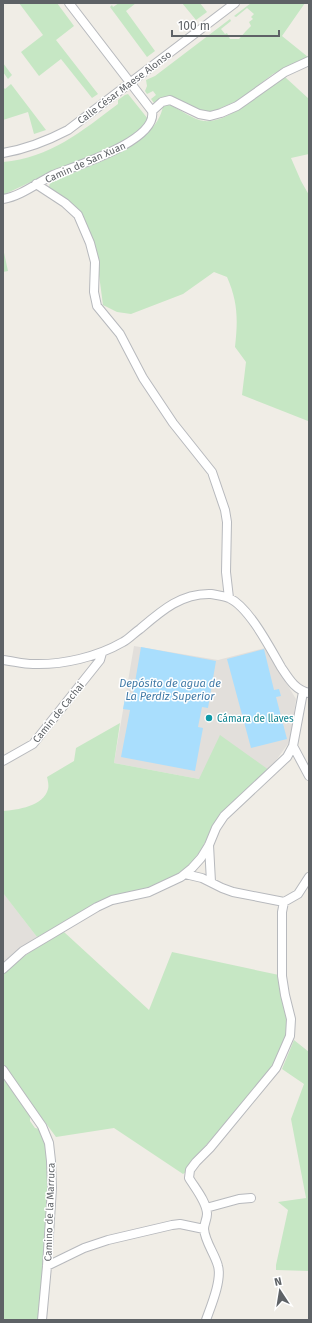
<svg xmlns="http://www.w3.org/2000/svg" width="312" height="1323" font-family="'Fira Sans',sans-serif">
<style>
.industrial{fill:#e2dfdb}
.green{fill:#c6e7c4}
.water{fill:#a9defd}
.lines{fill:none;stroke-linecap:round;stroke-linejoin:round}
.minor-casing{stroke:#b7b9bd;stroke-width:10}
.minor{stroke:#fff;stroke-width:8}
.culture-dot{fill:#0f9aa8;stroke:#fff;stroke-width:1.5}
.labels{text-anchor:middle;stroke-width:3;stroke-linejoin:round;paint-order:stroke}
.street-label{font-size:10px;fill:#5e6266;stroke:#fff}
.culture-label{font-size:10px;fill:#0d838f;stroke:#fff;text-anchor:start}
.water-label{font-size:11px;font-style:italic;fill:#417aa7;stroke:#fff}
</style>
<rect width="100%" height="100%" fill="#f0ede6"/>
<path class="industrial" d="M134,646L218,660L265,648L296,699L290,741L269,770L199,779L114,763Z
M4,894L37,937L21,948L3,964Z"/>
<path class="green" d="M19,3H57L74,26L56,40L98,94L92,98L61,59L39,76L21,52L43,35Z
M119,3H136L126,11L155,51L147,57L110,7L112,5L113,7Z
M182,3H200L207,12L196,20Z
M251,3H305L282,36L308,57L273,74L239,100L214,111L204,112L169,96L160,99L154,103L151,99L156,95L153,91L147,94L145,91L147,86L146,80L155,76L230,19L231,21L221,29L225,34L227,33L230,39H239L246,31L251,26L249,22L253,19L251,17L254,14L247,8L236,17L234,16Z
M3,63L12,75L8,79L3,72Z
M285,77L309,99V154L291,158L301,181L309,195L308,421L242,395L246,362L235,347C238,320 238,302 227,277L214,272L183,294L131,314L117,312L103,305L96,252L92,238L81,214L49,187L50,183L52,181C86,167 156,147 163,106L165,105H170C179,109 194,120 204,121C225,123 248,102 264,90C270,85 278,82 285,77Z
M11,84L46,130L34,134L28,112L3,120V87L5,89Z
M128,94L148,119L138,132L120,144L56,170L3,195V162C50,158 82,131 118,104V100L125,95Z
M3,248L8,271L3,272Z
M120,723L114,763L199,779L220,735L269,770L214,825L202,848L191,864L179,874L160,884L63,924L37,937L3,893V811C17,810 44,806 48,789C49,786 48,781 47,777L74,761L76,748Z
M64,932L149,1010L172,952L279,975C282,991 288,1015 287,1031C286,1046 273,1066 264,1078L194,1159L186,1172L183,1174L114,1128L56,1137L3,1065V974C22,956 41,944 64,932Z
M294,1040L309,1052V1271L276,1270V1265L288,1210L278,1202L306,1198L291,1119L304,1084L282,1069Z
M3,1078L30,1116V1121L35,1128L40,1129L47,1144L50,1186L38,1320H3Z"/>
<path class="water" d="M141,647L216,661L208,708L202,707L198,727L203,728L195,771L121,757L130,710L123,709L126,693L133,694Z
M264,649L274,690L279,689L281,696L276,697L287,739L251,748L227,659Z"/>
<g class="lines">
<defs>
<path id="minor" d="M69,3L152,111
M152,111L162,102L170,100L199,114L210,116L221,113L237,106L285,72L309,61
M3,153C27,149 47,141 68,130L235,3
M36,184L65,203L78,215L90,243L95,262L94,292L97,306L120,334L143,378L173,423L212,472L225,510L227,522L226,572L229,598
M3,199C21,196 37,183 53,175C75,166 158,141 152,111
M3,660C13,661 23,664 33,664C63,665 97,657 123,642C129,639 134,633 140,629C161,611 181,593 211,594C216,595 224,596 229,598C249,607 270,648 281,667C289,679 295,690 309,693
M293,746L309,776
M3,761L33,744L100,660L102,653
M209,845L211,882
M185,874L202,878L222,888L233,892L284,902
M3,969L23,951L97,907L112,900L149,892L181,877L192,868L201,858L209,845L216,828L224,816L287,757L293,746L303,692
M3,1070L42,1126L49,1143L51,1161L52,1188L47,1266L42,1320
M206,1208L239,1199L251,1198
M47,1266L84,1248L108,1240L172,1225L180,1224L204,1229
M206,1320C211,1306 222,1280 218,1266C215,1254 205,1242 204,1229C204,1224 207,1219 207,1214C207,1202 195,1188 189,1178L190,1170L196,1162L210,1148L276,1068L290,1036L291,1019L285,995L282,976V912L284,902L298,894L309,877"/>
</defs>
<use href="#minor" class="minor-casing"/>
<use href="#minor" class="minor"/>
</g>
<circle class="culture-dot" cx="209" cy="718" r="4"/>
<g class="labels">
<g class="street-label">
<text transform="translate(124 87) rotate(-37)" y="4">Calle César Maese Alonso</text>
<text transform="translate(85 162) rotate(-24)" y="4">Camin de San Xuan</text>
<text transform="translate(58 712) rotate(-51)" y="4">Camín de Cachai</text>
<text transform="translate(49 1212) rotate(-88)" y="4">Camino de la Marruca</text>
</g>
<g class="culture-label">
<text x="217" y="722">Cámara de llaves</text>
</g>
<g class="water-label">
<text x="170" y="687">Depósito de agua de<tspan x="170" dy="13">La Perdiz Superior</tspan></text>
</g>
</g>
<rect width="312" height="1323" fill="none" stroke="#5e6266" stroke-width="8"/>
<g transform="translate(280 1291) rotate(348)" stroke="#ffffff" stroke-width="3" paint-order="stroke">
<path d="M0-3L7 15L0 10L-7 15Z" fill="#5e6266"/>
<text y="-6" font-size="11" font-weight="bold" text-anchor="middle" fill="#5e6266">N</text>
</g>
<path d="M172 30v6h107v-6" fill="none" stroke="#5e6266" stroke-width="2"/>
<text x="178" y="30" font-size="12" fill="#5e6266" stroke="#ffffff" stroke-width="3" paint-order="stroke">100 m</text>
</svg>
